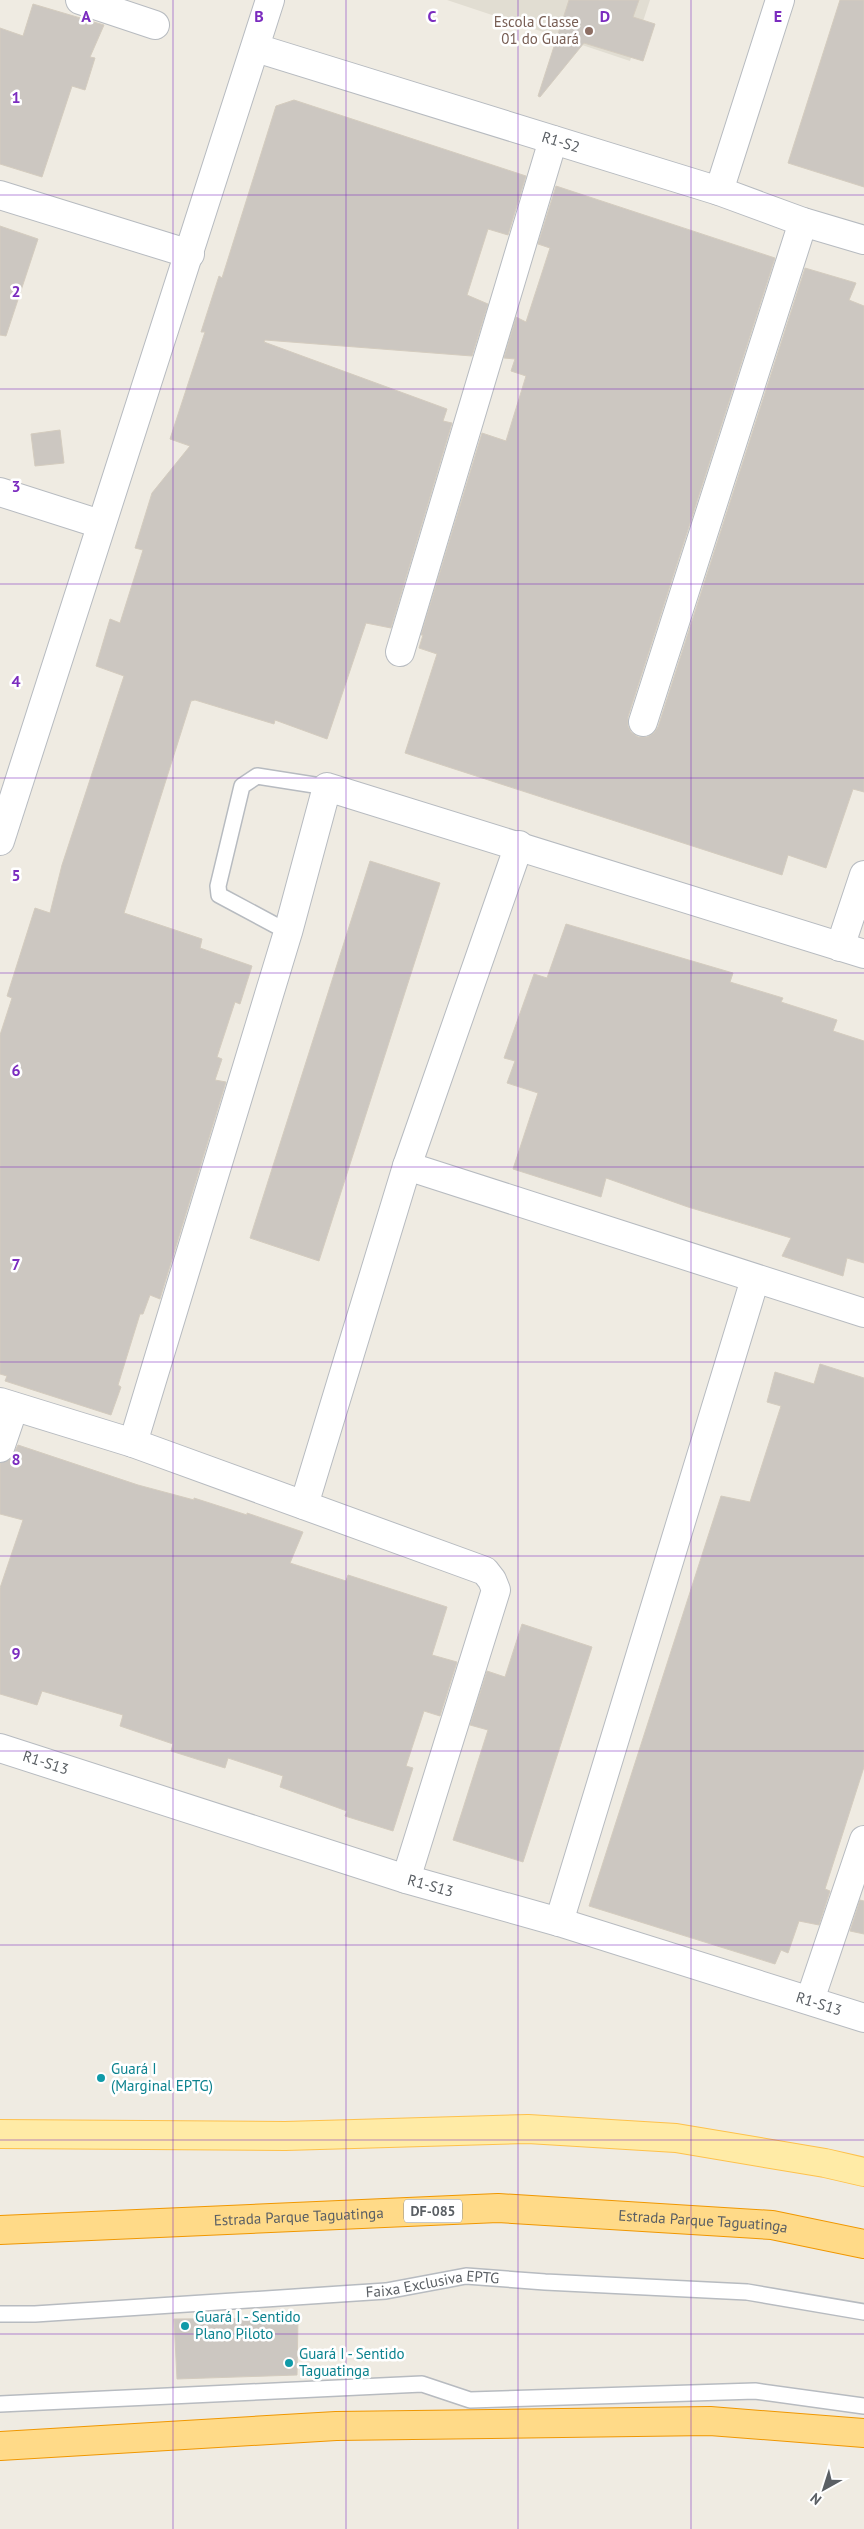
<svg xmlns="http://www.w3.org/2000/svg" width="864" height="2529" font-family="'PT Sans',sans-serif">
<style>
.education{fill:#e1ddd2}
.building{fill:#ccc7c1;stroke:#d4ccbf}
.lines{fill:none;stroke-linecap:round;stroke-linejoin:round}
.lane-casing{stroke:#b7bbc0;stroke-width:18}
.street-casing{stroke:#b7bbc0;stroke-width:30}
.primary-casing{stroke:#fec14b;stroke-width:30}
.highway-casing{stroke:#f09700;stroke-width:30}
.lane{stroke:#fff;stroke-width:15}
.street{stroke:#fff;stroke-width:28}
.primary{stroke:#ffeba6;stroke-width:28}
.highway{stroke:#ffda88;stroke-width:28}
.grid{fill:none;stroke:#7b2cbf;stroke-width:1;stroke-opacity:0.55}
.education-dot{fill:#8d6e63;stroke:#fff;stroke-width:2}
.culture-dot{fill:#0f9aa8;stroke:#fff;stroke-width:2}
.labels{text-anchor:middle;stroke-width:5;stroke-linejoin:round;paint-order:stroke}
.shield{fill:#fff;stroke:#8c8f92;stroke-width:1}
.shield-label{font-size:14px;font-weight:bold;fill:#5a5f64}
.education-label{font-size:15px;fill:#785e54;stroke:#fff;text-anchor:end}
.street-label{font-size:15px;fill:#5a5f64;stroke:#fff}
.culture-label{font-size:15px;fill:#0d838f;stroke:#fff;text-anchor:start}
.grid-label{font-size:16px;text-anchor:middle;font-weight:bold;fill:#7b2cbf;stroke:#fff;stroke-width:5;stroke-linejoin:round;paint-order:stroke}
</style>
<rect width="100%" height="100%" fill="#efebe2"/>
<path class="education" d="M447,0H650L630,61Z"/>
<path class="building" d="M569,0H639L633,17L655,24L643,61L584,43L540,97L538,96Z
M840,0H864V187L788,163Z
M33,4L104,25L90,57L95,58L85,90L72,86L42,177L0,164V28L23,36Z
M294,100L526,176L508,235L488,229L467,295L488,304L472,356L265,340L264,342L447,409L443,421L452,423L391,628L366,623L327,739L275,720L274,724L195,700L191,701L124,913L202,939L200,948L252,966L240,1004L235,1002L217,1057L222,1059L215,1080L226,1082L160,1299L150,1295L143,1314H140L118,1385L121,1387L111,1415L5,1381L7,1376L0,1374V1035L12,998L7,996L35,908L50,913L62,865L124,676L96,666L110,619L120,623L143,550L135,548L152,493L190,446L170,439L205,332H201L219,276L222,278L276,106Z
M556,186L775,258L628,717V726L631,732L638,737H647L654,733L658,727L805,268L856,283L849,300L864,306V792L853,789L826,868L788,855L782,875L405,753L437,654L419,648L423,635H421L482,433L506,441L526,376L511,371L515,359L504,358L516,317L526,322L550,248L538,244Z
M0,226L38,239L6,336L0,335Z
M60,430L64,463L35,466L31,434Z
M370,861L440,883L319,1261L250,1238Z
M566,924L733,973L730,982L783,998L781,1002L837,1020L833,1031L864,1041V1263L847,1258L843,1276L782,1256L791,1238L688,1207L606,1178L601,1197L513,1169L538,1093L507,1083L515,1061L504,1058L534,974L547,978Z
M820,1364L864,1378V1767L825,1889L830,1891L819,1925L799,1921L788,1953L781,1950L775,1964L589,1906L721,1496L750,1502L781,1406L767,1402L775,1372L814,1384Z
M18,1445L138,1485L194,1500V1498L247,1515V1513L303,1532L290,1563L346,1581L348,1575L447,1607L432,1655L457,1662L440,1716L424,1711L406,1766L413,1768L393,1831L345,1816L347,1811L280,1787L283,1776L228,1758L225,1768L171,1751L173,1744L120,1726L123,1715L42,1691L37,1705L0,1694V1588L23,1520L0,1514V1463L11,1459Z
M522,1624L592,1647L523,1862L453,1840L488,1730L470,1725L487,1671L505,1677Z
M860,1900L864,1901V1934L850,1931Z
M298,2318L297,2375L177,2379L174,2319Z"/>
<g class="lines">
<defs>
<g id="lane">
<path d="M288,932L219,895L218,886L242,786L257,776L327,787"/>
<path id="s1" d="M0,2314H35L386,2291L466,2276L545,2282L747,2292L864,2312"/>
<path d="M0,2404L422,2384L470,2400L755,2391L864,2406"/>
</g>
<g id="street">
<path d="M80,0L155,25"/>
<path id="s2" d="M256,48L719,191L803,222L864,240"/>
<path d="M719,191L780,0"/>
<path d="M0,195L190,254"/>
<path d="M0,492L100,524"/>
<path d="M400,652L553,140"/>
<path d="M643,722L803,222"/>
<path d="M0,841L270,0"/>
<path d="M840,947L864,875"/>
<path d="M407,1166L864,1313"/>
<path d="M0,1402L133,1443L485,1571L492,1580L496,1590L406,1879"/>
<path d="M133,1443L288,932L327,787L864,954"/>
<path d="M0,1448L14,1407"/>
<path d="M304,1505L407,1166L519,845"/>
<path id="s3" d="M0,1748L406,1879L559,1922L864,2018"/>
<path d="M559,1922L755,1279"/>
<path d="M810,2000L864,1840"/>
</g>
<path id="primary" d="M0,2134L285,2136L528,2129L676,2138L825,2163L864,2172"/>
<g id="highway">
<path id="s4" d="M0,2230L498,2208L772,2225L864,2244"/>
<path d="M0,2446L336,2426L710,2421L864,2433"/>
</g>
</defs>
<use href="#lane" class="lane-casing"/>
<use href="#street" class="street-casing"/>
<use href="#primary" class="primary-casing"/>
<use href="#highway" class="highway-casing"/>
<use href="#lane" class="lane"/>
<use href="#street" class="street"/>
<use href="#primary" class="primary"/>
<use href="#highway" class="highway"/>
</g>
<path class="grid" d="M173,0V2529M346,0V2529M518,0V2529M691,0V2529M0,195H864M0,389H864M0,584H864M0,778H864M0,973H864M0,1167H864M0,1362H864M0,1556H864M0,1751H864M0,1945H864M0,2140H864M0,2334H864"/>
<circle class="education-dot" cx="589" cy="31" r="5"/>
<g class="culture-dot">
<circle cx="101" cy="2078" r="5"/>
<circle cx="185" cy="2326" r="5"/>
<circle cx="289" cy="2363" r="5"/>
</g>
<g class="labels">
<rect class="shield" x="404" y="2199.5" width="58" height="23" rx="4"/>
<g class="shield-label">
<text x="433" y="2216">DF-085</text>
</g>
<g class="education-label">
<text x="579" y="27">Escola Classe<tspan x="579" dy="17">01 do Guará</tspan></text>
</g>
<g class="street-label">
<text dy="5" stroke="none"><textPath href="#s2" startOffset="319">R1-S2</textPath></text>
<text dy="5" stroke="none"><textPath href="#s3" startOffset="48">R1-S13</textPath></text>
<text dy="5" stroke="none"><textPath href="#s3" startOffset="452">R1-S13</textPath></text>
<text dy="5" stroke="none"><textPath href="#s3" startOffset="858">R1-S13</textPath></text>
<text dy="5" stroke="none"><textPath href="#s4" startOffset="299">Estrada Parque Taguatinga</textPath></text>
<text dy="5" stroke="none"><textPath href="#s4" startOffset="704">Estrada Parque Taguatinga</textPath></text>
<text dy="5" stroke="none"><textPath href="#s1" startOffset="434">Faixa Exclusiva EPTG</textPath></text>
</g>
<g class="culture-label">
<text x="111" y="2074">Guará I<tspan x="111" dy="17">(Marginal EPTG)</tspan></text>
<text x="195" y="2322">Guará I - Sentido<tspan x="195" dy="17">Plano Piloto</tspan></text>
<text x="299" y="2359">Guará I - Sentido<tspan x="299" dy="17">Taguatinga</tspan></text>
</g>
</g>
<g class="grid-label">
<text x="86" y="22">A</text>
<text x="259" y="22">B</text>
<text x="432" y="22">C</text>
<text x="605" y="22">D</text>
<text x="778" y="22">E</text>
<text x="16" y="103">1</text>
<text x="16" y="297">2</text>
<text x="16" y="492">3</text>
<text x="16" y="687">4</text>
<text x="16" y="881">5</text>
<text x="16" y="1076">6</text>
<text x="16" y="1270">7</text>
<text x="16" y="1465">8</text>
<text x="16" y="1659">9</text>
</g>
<g transform="translate(824 2489) rotate(219)" stroke="#ffffff" stroke-width="4" paint-order="stroke">
<path d="M0-4L9 19L0 12L-9 19Z" fill="#5a5f64"/>
<text y="-8" font-size="14" font-weight="bold" text-anchor="middle" fill="#5a5f64">N</text>
</g>
</svg>
